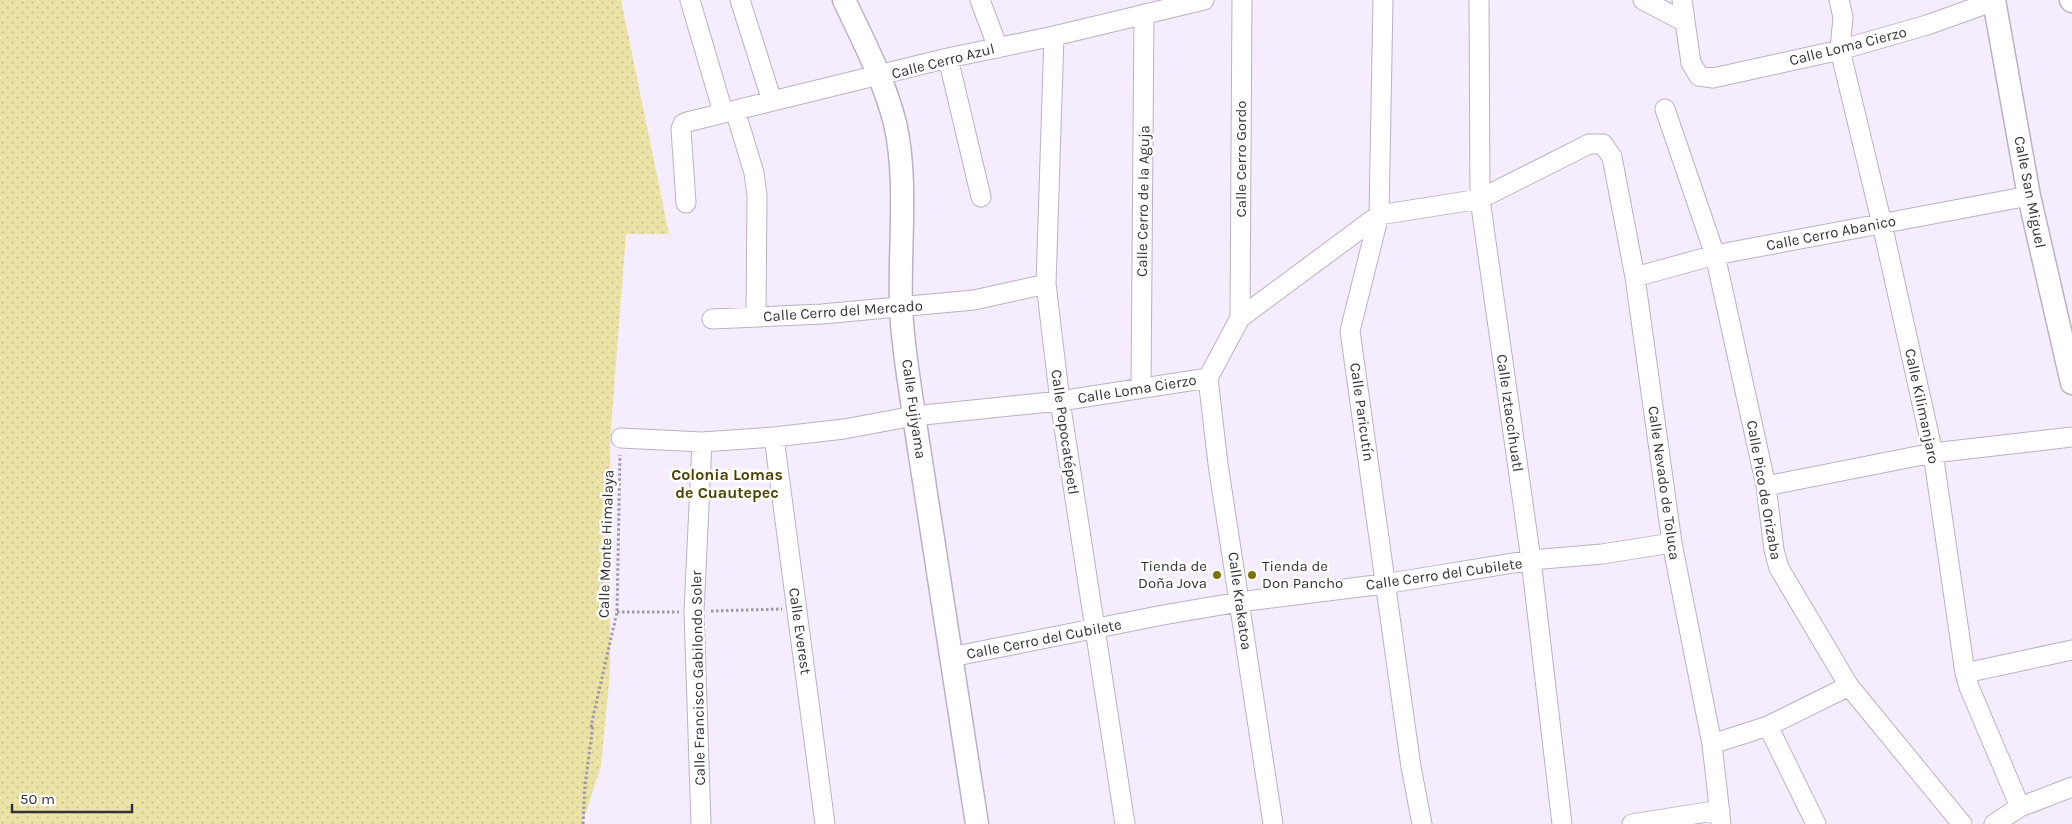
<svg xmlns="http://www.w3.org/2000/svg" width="2072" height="824" font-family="Karla,sans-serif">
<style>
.grass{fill:url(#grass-dots)}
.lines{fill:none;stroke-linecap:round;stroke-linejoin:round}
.minor-casing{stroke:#bab2c2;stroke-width:21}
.tertiary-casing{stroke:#bab2c2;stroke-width:25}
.path{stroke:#9f99a4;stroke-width:3;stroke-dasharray:2.5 2.5;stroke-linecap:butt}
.minor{stroke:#fff;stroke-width:19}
.tertiary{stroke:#fff;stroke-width:22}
.poi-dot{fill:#7d700f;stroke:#fff;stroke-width:2}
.labels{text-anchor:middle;stroke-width:5;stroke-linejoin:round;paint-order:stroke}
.street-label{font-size:15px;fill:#343137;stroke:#fff}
.poi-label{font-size:15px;fill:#343137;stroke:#fff;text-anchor:end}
.neighbourhood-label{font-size:16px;font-weight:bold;fill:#4b4200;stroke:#fff}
</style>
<defs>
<pattern id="grass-dots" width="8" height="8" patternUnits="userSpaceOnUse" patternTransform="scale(1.25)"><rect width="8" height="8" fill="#ebe2a6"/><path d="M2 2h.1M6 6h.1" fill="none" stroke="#cac290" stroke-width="1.8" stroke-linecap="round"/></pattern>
</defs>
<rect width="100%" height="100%" fill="#f5edfd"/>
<path class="grass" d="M0,0H621L669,234H626L610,440V672L601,766L582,824H0Z"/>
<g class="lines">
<defs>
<path id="minor" d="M690,0L723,112
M740,0L772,101
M980,0L998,48
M1383,0L1379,215L1350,331L1411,767L1422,824
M1479,0L1480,199L1531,560L1562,824
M1643,0L1685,22
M1682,0L1691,63L1699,76L1713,78L1840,50L1927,25L1994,1
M1839,0L1843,17L1840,50L1882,224L1933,453L1965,673L1969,687L2020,807
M1054,36L1046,284L1060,401L1125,824
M948,58L981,197
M1665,109L1715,255L1766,486L1774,550L1779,568L1849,686L1962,824
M735,110L754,173L757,196L756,317
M686,203L681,129L683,124L687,122L948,58L1054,36L1204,0
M1635,277L1715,255L2029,196
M1240,318L1242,0
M712,319L822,314L974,300L1046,284
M1208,378L1218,464L1273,824
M1141,388L1144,14
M774,437L825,824
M621,438L702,442L774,437L844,429L914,416L1060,401L1208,378L1240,318L1379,215L1480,199L1589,144H1603L1612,157L1635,277L1672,543L1712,744L1721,824
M1766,486L1933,453L2072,437
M951,657L1163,615L1239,602L1384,584L1531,560L1602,554L1672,543
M1965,673L2072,650
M1768,726L1816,824
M1712,744L1768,726L1849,686
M701,824L694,612L702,442
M1632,824L1720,810
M1994,824L2020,807L2072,787"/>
<path id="tertiary" d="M844,0C863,40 884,80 895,123C908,179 899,248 901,306C902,342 909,379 914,416L977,824
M1994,0L2029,196L2072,383
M2071,0L2072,1"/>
</defs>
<use href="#minor" class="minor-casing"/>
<use href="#tertiary" class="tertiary-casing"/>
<path class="path" d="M711,611L782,609
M617,612H679
M583,824L585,785L593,725L591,726L617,612L620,455"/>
<use href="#minor" class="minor"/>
<use href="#tertiary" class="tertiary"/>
</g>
<g class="poi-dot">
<circle cx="1217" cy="575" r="5"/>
<circle cx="1252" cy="575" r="5"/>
</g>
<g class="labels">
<g class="street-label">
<text transform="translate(1848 46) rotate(-14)" y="5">Calle Loma Cierzo</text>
<text transform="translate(943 61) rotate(-14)" y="5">Calle Cerro Azul</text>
<text transform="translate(1241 159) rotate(-90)" y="5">Calle Cerro Gordo</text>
<text transform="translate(2030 192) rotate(79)" y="5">Calle San Miguel</text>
<text transform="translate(1143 201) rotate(-89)" y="5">Calle Cerro de la Aguja</text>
<text transform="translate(1831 233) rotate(-11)" y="5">Calle Cerro Abanico</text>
<text transform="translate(843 311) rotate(-4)" y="5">Calle Cerro del Mercado</text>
<text transform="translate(1137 389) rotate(-9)" y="5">Calle Loma Cierzo</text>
<text transform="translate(1922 406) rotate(78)" y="5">Calle Kilimanjaro</text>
<text transform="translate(914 409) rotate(82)" y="5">Calle Fujiyama</text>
<text transform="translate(1362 412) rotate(82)" y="5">Calle Paricutín</text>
<text transform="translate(1510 413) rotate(82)" y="5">Calle Iztaccíhuatl</text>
<text transform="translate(1065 432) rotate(82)" y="5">Calle Popocatépetl</text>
<text transform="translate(1664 483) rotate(82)" y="5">Calle Nevado de Toluca</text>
<text transform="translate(1764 490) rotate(80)" y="5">Calle Pico de Orizaba</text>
<text transform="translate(606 544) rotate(-88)" y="5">Calle Monte Himalaya</text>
<text transform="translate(1444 574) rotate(-8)" y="5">Calle Cerro del Cubilete</text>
<text transform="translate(1240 601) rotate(82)" y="5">Calle Krakatoa</text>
<text transform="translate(800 631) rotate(82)" y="5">Calle Everest</text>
<text transform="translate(1044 639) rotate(-11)" y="5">Calle Cerro del Cubilete</text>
<text transform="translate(698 678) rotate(-91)" y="5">Calle Francisco Gabilondo Soler</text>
</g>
<g class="poi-label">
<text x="1207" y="571">Tienda de<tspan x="1207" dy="17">Doña Jova</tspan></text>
<text x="1262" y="571" text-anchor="start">Tienda de<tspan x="1262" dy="17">Don Pancho</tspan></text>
</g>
<g class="neighbourhood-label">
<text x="727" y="480">Colonia Lomas<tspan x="727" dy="18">de Cuautepec</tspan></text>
</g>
</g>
<path d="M12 804v8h120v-8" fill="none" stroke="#343137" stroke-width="2.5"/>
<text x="20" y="804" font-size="15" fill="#343137" stroke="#ffffff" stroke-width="4" paint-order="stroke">50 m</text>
</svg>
